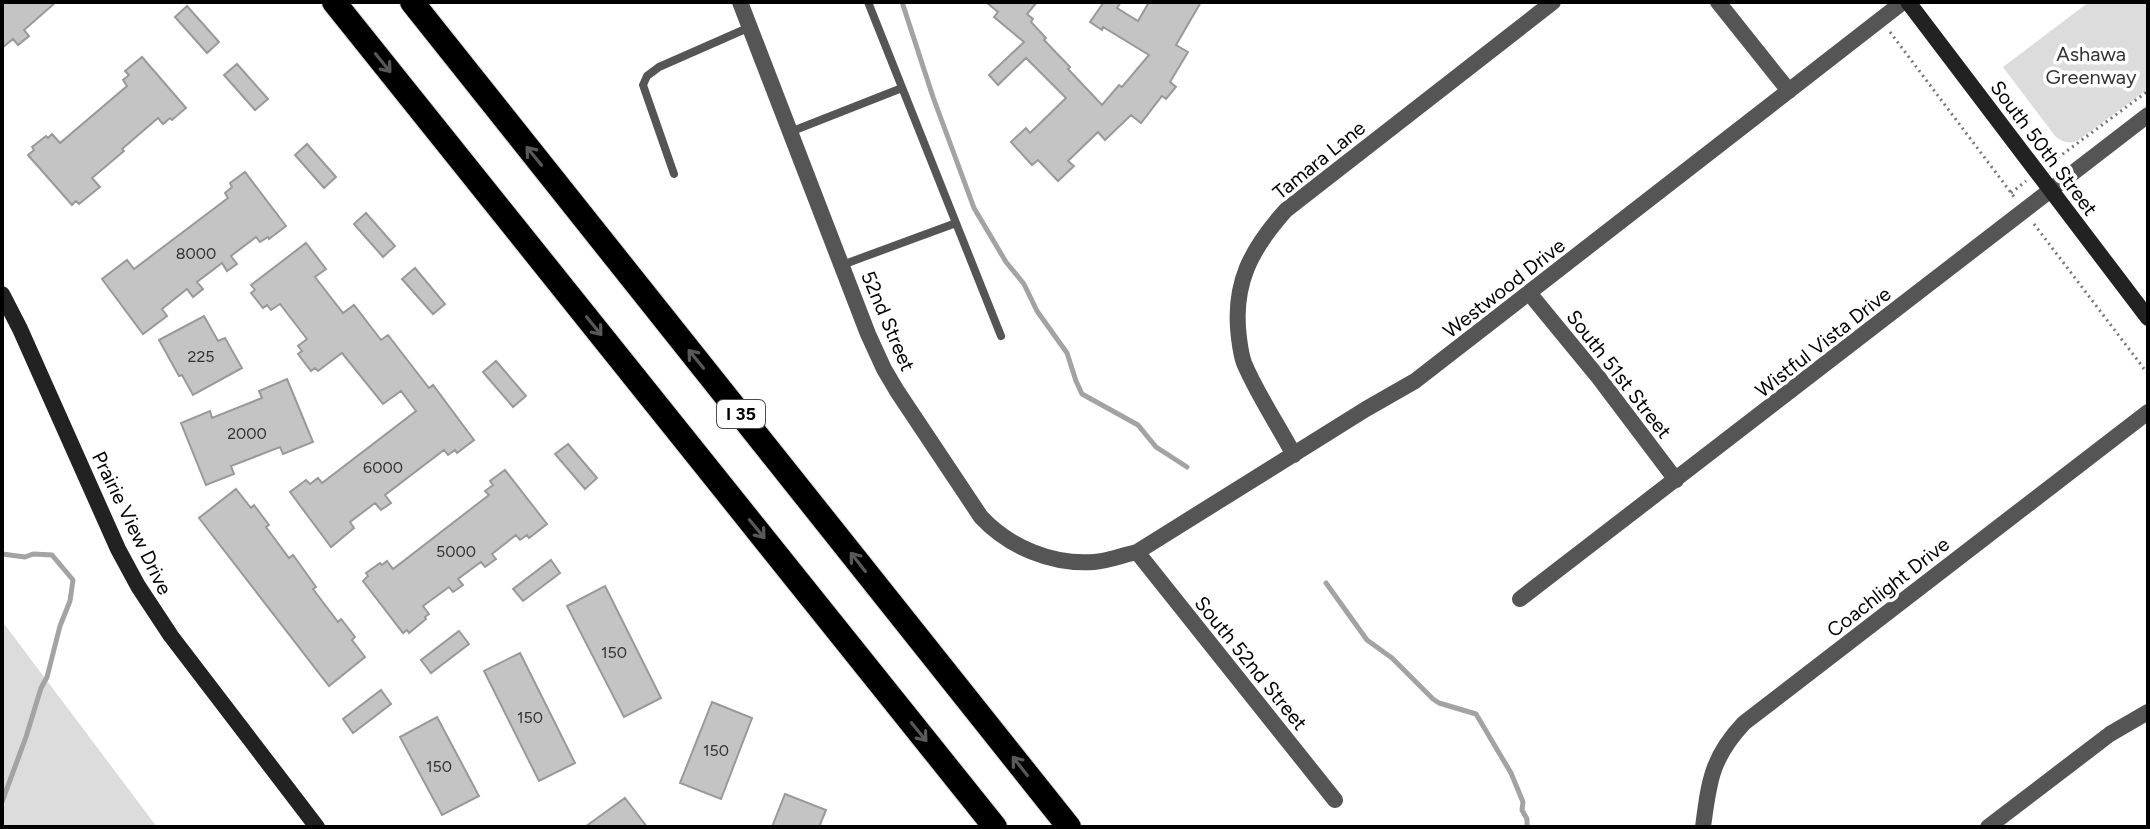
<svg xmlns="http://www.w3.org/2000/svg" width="2150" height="829" font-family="Figtree,sans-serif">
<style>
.green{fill:#dcdcdc}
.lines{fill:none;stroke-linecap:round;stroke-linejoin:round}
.stream{stroke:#a3a3a3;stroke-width:5}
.building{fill:#c4c4c4;stroke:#999;stroke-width:2}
.highway-casing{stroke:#dbdbdb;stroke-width:26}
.path{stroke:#777;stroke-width:3;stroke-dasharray:2 4;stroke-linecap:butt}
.lane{stroke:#555;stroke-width:8}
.street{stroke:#555;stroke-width:16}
.secondary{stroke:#222;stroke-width:16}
.highway{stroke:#000;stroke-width:24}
.oneway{stroke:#595959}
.labels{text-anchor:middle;stroke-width:7;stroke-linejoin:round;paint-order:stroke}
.number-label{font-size:16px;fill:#313131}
.shield{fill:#fff;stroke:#4c4c4c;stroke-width:2}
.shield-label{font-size:18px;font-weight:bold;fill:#000}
.park-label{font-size:20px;fill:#333;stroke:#fff}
.street-label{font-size:20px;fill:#000;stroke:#fff}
</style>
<rect width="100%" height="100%" fill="#fff"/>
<path class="green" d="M2089,2H2148V89L2080,139C2071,145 2063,143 2055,136L2003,67Z
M2,621L157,827H2Z"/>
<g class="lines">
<path class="stream" d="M902,2L933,97L974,208L1006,262L1024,284L1037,311L1067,353L1076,381L1082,394L1138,425L1156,447L1187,467
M2,554L25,557L33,554L52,555L73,580L70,601L60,626L47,677L41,688L26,737L2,802
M1326,583L1367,640L1392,658L1433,699L1439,703L1476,714L1511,773L1523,802L1522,810L1527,819V827"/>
</g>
<path class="building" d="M2,2H56L24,30L29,36L18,45L13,39L2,48Z
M986,2H1037L1027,14L1033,19L1031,22L1046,38L1044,40L1070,67L1068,69L1102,105L1119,85L1122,87L1149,55L1103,27L1102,30L1090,22L1104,2H1121L1117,8L1138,21L1149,2H1201L1176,45L1188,52L1170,82L1176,87L1166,99L1162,96L1141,123L1131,115L1105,140L1098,132L1068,161L1074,166L1058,181L1038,160L1032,165L1011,142L1026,128L1030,133L1066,98L1026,58L998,85L989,75L1024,42L994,17L998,12Z
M187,6L219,42L207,53L175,17Z
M142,57L186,108L172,120L170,118L163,124L158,118L122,149L124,151L92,178L100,187L79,204L76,201L72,205L28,155L34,150L32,147L46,136L48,138L52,134L60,143L127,86L123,80L129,75L125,71Z
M237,64L268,99L255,110L224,75Z
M307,144L336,177L324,188L295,155Z
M245,172L286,226L269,239L268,237L260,242L256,237L231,256L237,264L227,271L222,263L197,282L203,289L193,297L187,289L162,309L167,316L143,334L102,279L127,260L134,269L228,198L225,193L232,187L230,183Z
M366,213L395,246L383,257L354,224Z
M306,243L326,269L315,277L343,313L354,305L381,340L388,335L429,388L433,385L474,440L457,453L455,450L448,455L444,450L385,495L391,503L381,510L375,503L350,522L354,528L331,547L290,492L306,480L310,484L318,478L322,483L416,411L401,391L383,404L342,353L318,371L315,368L311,371L298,354L302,351L298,346L307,339L280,304L271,310L267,305L263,308L251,293L255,290L251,285Z
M415,268L445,304L433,314L402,279Z
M204,316L218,341L225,338L242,368L193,395L182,375L179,376L159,340Z
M496,361L526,396L513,407L483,372Z
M287,379L313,442L283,454L280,447L231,466L234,474L206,485L181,423L210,411L212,418L262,398L259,391Z
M568,444L597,478L585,489L555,454Z
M505,470L547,524L529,538L527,535L520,540L516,535L492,554L496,559L485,567L481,562L458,579L463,585L453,592L449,587L423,606L429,614L425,617L426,619L409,633L407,630L403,633L363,581L368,576L366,573L380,563L382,565L387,561L393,569L489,495L485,491L493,485L490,481Z
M236,489L251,508L254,505L269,525L266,527L289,558L293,555L301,566L316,587L313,589L338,622L341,619L355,637L352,640L365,657L329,686L199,518Z
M551,560L560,573L523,601L513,589Z
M605,586L661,698L624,717L567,606Z
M459,631L469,644L431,673L421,660Z
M520,653L575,763L539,781L484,671Z
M381,690L391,704L353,733L343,719Z
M712,702L752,718L721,799L680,783Z
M437,717L479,796L442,815L400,737Z
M785,794L826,810L819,827H772Z
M625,798L647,827H585Z"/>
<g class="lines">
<defs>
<path id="highway" d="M334,2L995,827
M412,2L1069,827"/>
</defs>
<use href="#highway" class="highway-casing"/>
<path class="path" d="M2148,4V18
M1890,32L2015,198
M2048,165L2148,91
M2011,193L2026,181
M2034,224L2148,374"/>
<path class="lane" d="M868,2L1001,336
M790,132L902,88
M674,174L643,85L647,76L659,67L750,27
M842,265L956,223"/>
<path class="street" d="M740,2L868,334L884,369L897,391L981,517C1009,547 1052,565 1094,562C1108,561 1123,555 1137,552L1366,409L1415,381L1903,2
M1718,2L1789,91
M1530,294L1599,378L1676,480
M1294,455C1278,425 1257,394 1244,363C1241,355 1240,346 1239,338C1232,284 1251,249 1286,210L1553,2
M1137,552L1335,800
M1520,599L2148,115
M1703,827C1709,782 1711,758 1744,723L2148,412
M1988,827L2110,734L2148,712"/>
<path class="secondary" d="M1908,2L2148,318
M2,294L20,329L118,549L138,586L171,636L317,827"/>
<use href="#highway" class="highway"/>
</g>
<defs><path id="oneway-shaft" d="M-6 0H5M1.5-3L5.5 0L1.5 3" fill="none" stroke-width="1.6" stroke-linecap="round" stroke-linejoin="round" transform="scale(2)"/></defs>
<g class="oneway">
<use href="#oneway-shaft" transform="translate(383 63) rotate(51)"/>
<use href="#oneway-shaft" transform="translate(534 156) rotate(-129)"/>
<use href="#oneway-shaft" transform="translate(594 326) rotate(51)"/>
<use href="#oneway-shaft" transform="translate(696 359) rotate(-129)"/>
<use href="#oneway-shaft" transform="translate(757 529) rotate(51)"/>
<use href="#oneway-shaft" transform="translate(858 562) rotate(-128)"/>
<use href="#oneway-shaft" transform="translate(919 732) rotate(51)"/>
<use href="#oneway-shaft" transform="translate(1020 766) rotate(-128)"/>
</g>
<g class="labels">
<g class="number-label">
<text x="196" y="259">8000</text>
<text x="201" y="362">225</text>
<text x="247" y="439">2000</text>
<text x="383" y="473">6000</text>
<text x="456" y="557">5000</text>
<text x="614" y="658">150</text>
<text x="530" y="723">150</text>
<text x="716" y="756">150</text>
<text x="439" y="772">150</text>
</g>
<rect class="shield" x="717" y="400" width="48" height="28" rx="6"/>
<g class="shield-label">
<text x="741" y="420">I 35</text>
</g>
<g class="park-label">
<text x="2091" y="61">Ashawa<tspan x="2091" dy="23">Greenway</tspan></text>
</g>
<g class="street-label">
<text transform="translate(2044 148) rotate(53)" y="7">South 50th Street</text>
<text transform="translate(1319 160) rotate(-39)" y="7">Tamara Lane</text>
<text transform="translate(1504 288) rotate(-38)" y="7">Westwood Drive</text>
<text transform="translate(888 321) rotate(67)" y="7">52nd Street</text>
<text transform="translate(1823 342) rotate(-38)" y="7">Wistful Vista Drive</text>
<text transform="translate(1619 374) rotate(52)" y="7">South 51st Street</text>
<text transform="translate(132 523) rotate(64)" y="7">Prairie View Drive</text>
<text transform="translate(1888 587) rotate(-38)" y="7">Coachlight Drive</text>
<text transform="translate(1251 663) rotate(51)" y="7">South 52nd Street</text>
</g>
</g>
<rect width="2150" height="829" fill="none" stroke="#000000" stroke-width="8"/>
</svg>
